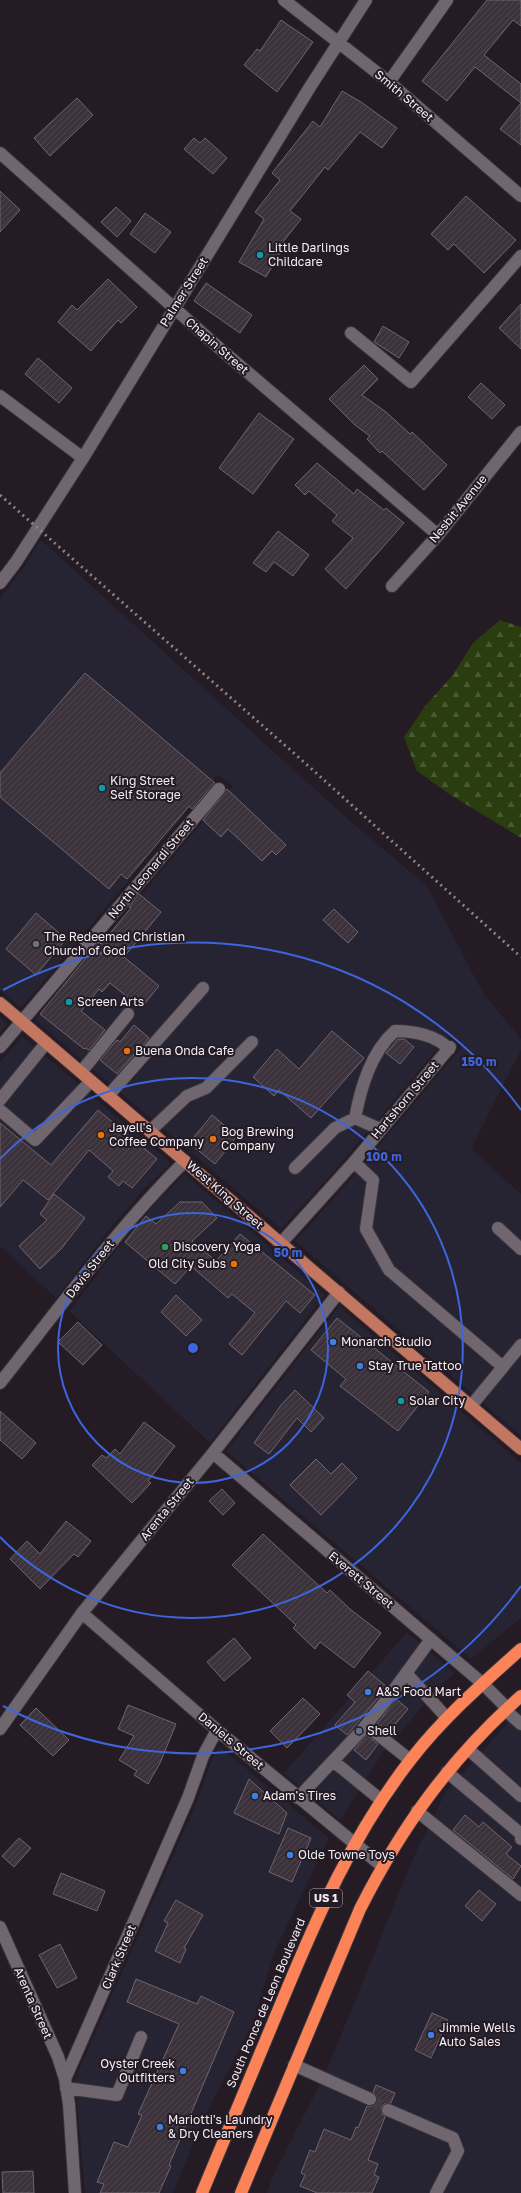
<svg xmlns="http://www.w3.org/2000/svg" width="521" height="2193" font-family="'Golos Text',sans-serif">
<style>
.commercial{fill:#262333}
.forest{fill:url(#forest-firs)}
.building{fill:url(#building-hatch);stroke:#6f656f}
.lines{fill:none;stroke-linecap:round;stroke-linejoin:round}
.minor-tunnel{stroke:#433b43;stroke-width:12;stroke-dasharray:12 6;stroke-linecap:butt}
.minor-casing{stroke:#3b353b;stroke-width:14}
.major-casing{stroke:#3b353b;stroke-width:14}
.highway-casing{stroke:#3b353b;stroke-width:14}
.minor{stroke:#706670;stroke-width:12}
.major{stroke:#c37761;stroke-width:12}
.highway{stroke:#fb8357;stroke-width:12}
.rail{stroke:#8a838a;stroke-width:3;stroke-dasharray:2 4;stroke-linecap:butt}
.ring{fill:none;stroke:#3d66dc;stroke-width:2}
.culture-dot{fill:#0f9aa8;stroke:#241b24;stroke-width:1.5}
.worship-dot{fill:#6b7280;stroke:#241b24;stroke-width:1.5}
.food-dot{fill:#e8710a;stroke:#241b24;stroke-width:1.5}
.leisure-dot{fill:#2e9e5b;stroke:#241b24;stroke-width:1.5}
.shop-dot{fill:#3f7fe0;stroke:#241b24;stroke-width:1.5}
.service-dot{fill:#5c6f8a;stroke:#241b24;stroke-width:1.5}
.labels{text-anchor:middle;stroke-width:4;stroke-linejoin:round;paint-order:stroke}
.shield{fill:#241b24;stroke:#b6afb6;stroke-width:1}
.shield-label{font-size:11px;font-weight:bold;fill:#f5eff5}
.street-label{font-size:12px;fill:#f5eff5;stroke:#241b24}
.poi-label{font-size:12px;fill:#f5eff5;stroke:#241b24;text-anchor:start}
.centre{fill:#3d66dc;stroke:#241b24;stroke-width:2}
.ring-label{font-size:12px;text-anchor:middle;font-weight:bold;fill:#3d66dc;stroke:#241b24;stroke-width:4;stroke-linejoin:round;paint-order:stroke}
</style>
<defs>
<pattern id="forest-firs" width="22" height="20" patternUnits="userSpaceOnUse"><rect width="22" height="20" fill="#2a3d0e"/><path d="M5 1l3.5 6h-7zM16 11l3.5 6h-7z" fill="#4a5932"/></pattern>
<pattern id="building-hatch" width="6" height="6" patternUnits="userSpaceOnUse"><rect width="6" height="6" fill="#3b323b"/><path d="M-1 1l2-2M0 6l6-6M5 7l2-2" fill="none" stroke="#4e464e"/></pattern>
</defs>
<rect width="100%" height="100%" fill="#241b24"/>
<path class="commercial" d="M41,540L349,820L427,886L483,993L521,1039V1050L471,1149L521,1194V1436L295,1241L350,1180L463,1045L450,1034L336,1169L281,1229L35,1020L233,786L218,775L21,1008L0,990V598L23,568Z
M0,1017L8,1024L0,1033Z
M22,1036L171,1163L145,1188L114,1224L56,1298L0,1246V1062Z
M185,1174L325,1295L210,1443L69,1311L128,1235L158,1200Z
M339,1306L521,1463V1618L471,1659L226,1451Z
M407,1632L455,1673L444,1682L384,1751L340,1820L284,1773Z
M521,1708V2193H267L272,2178L325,2074L415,1854L445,1793Z
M219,1746L329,1838L273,1955L253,2022L200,2126L173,2193H85L75,2079L197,1801L212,1759Z"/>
<path class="forest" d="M500,620L521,627V838L449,794L417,771L404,737L426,705L452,676L473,643Z"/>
<path class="building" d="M487,0H521V26L513,20L484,55L521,84V145L500,129L521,103L475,67L447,101L422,81Z
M281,20L313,42L277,92L244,65L257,49L260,51Z
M342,91L361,102L397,128L382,148L360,132L328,170L325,167L290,211L301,219L279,247L282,249L266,277L239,262L264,219L255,212L280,180L272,173L313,121L320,127Z
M77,98L93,115L50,156L34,138Z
M194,138L200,143L205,138L227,158L213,174L184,149Z
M0,191L20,210L0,232Z
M466,196L516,240L484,273L454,244L448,250L431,234Z
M116,207L131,221L117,237L101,222Z
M145,213L171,232L155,253L130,234Z
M108,279L137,307L121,323L118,320L91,351L58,322L72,305L77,310Z
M206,283L252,315L240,333L194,301Z
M521,304V349L499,328Z
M383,326L409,342L399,358L374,342Z
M38,358L72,388L59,403L25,374Z
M364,365L378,379L362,395L386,412L410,434L412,432L447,465L424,490L382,451L380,453L367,439L370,436L355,425L329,399Z
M481,383L505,405L492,419L468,397Z
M259,413L294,439L253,494L219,468Z
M317,463L354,494L357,489L384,510L386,508L404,523L346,589L325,569L353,538L332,521L337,515L309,491L305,495L295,485Z
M278,531L309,555L293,576L274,562L266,572L253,563Z
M85,673L215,783L192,809L189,806L127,879L121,874L109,889L0,797V773Z
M227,789L286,845L276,855L272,851L262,861L228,829L221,837L203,820Z
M139,894L161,912L124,957L159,986L141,1008L110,983L102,992L99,989L81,1011L105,1030L89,1050L85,1048L84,1049L40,1014L99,942L101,944L131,908L129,907Z
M334,909L358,932L348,943L323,920Z
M36,913L66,939L36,975L6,949Z
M134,1025L149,1038L117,1074L100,1060L117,1040L120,1042Z
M332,1031L364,1058L311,1118L279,1090L274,1096L253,1077L277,1049L299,1069Z
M398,1039H404L414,1047L400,1064L386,1053Z
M98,1110L157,1159L132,1188L123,1181L119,1186L108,1177L113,1171L89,1150L48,1200L23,1180L0,1207V1123L51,1165Z
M212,1115L237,1136L215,1164L189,1143Z
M54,1194L85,1218L61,1249L40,1269L19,1246L47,1220L40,1214Z
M180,1202H202L217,1218L192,1241L216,1261L240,1234L315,1295L300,1313L286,1301L242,1355L229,1344L255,1313L232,1294L228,1298L191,1266L175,1284L125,1242L146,1216L156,1224Z
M176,1295L202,1320L186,1336L161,1312Z
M337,1318L429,1392L398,1431L340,1386L346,1379L311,1350Z
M78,1322L102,1345L83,1365L58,1342Z
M295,1390L324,1418L311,1432L297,1418L269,1454L254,1443L282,1404Z
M0,1411L36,1443L22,1459L0,1440Z
M144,1422L175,1446L148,1481L151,1483L132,1503L92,1465L102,1455L106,1458L115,1449L120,1454Z
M316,1459L331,1474L342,1463L357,1478L321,1515L290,1485Z
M222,1489L235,1503L223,1515L209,1501Z
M66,1521L91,1541L78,1557L74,1554L40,1589L10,1559L27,1541L40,1554Z
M263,1534L327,1593L330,1590L350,1609L381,1633L354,1668L320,1642L315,1649L293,1628L296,1625L232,1565Z
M234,1638L251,1658L224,1681L207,1662Z
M368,1671L387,1687L347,1735L335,1725L355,1702L347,1695Z
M303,1698L320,1714L287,1748L270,1731Z
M396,1699L408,1709L388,1733L377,1724Z
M128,1705L176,1724L160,1763L148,1784L134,1775L137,1771L119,1760L134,1736L118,1729Z
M36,1708L69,1740L53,1756L20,1725Z
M367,1735L378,1744L366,1760L354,1750Z
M249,1779L287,1813L279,1834L234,1813Z
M465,1815L479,1827L483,1822L512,1847L506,1854L521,1866L513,1879L453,1830Z
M288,1828L311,1838L292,1882L269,1872Z
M19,1838L31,1848L14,1867L2,1856Z
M61,1873L105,1891L97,1911L53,1894Z
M479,1890L496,1904L482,1921L465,1906Z
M176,1900L203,1915L184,1948L186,1949L180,1963L155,1951L168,1923L164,1921Z
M60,1944L77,1978L57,1988L39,1955Z
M136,1979L197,2004L201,1996L234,2012L169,2165L171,2166L159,2193H100L104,2184L97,2182L114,2142L128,2147L142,2115L138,2114L179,2024L127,2002Z
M432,2013L448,2020L431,2058L415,2050Z
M376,2085L395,2093L391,2103L384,2104L381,2107L382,2114L385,2117L368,2160L378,2164L374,2175L379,2177L372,2193H317L300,2186L305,2175L301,2173L310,2150L315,2152L324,2129L351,2140L356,2127L358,2128L367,2106H371L377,2102V2098L373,2092Z
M33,2171L34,2193H3L2,2172Z"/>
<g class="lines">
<path class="minor-tunnel" d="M370,2099L388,2110"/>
<defs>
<path id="minor" d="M284,0L389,82L521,196
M389,82L447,0
M0,153L218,347L438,535
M351,333L411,382L521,256
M0,396L83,458
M0,583L16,562L83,458L310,87L366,0
M392,586L438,535L521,432
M0,1047L219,789
M81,1072L128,1014
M108,1096L203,988
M0,1100L46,1043
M0,1110L35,1140L91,1081
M355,1118C361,1087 371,1052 395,1031C413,1031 436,1035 449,1049
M150,1131L187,1096L206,1088L252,1042
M354,1162L373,1180L366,1229L389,1270L503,1367
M295,1168L335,1128L355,1118L380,1129
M498,1228L521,1249
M281,1243L354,1162L450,1047
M0,1383C60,1307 117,1229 185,1161
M471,1406L521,1345
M213,1453L482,1683L507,1708
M82,1613L217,1730L382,1866
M406,1673L447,1718
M505,1710L521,1724
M366,1725L410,1760
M0,1729L82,1613L213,1453L339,1292
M468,1749L521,1796
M333,1761L381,1800
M447,1772L521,1834V1839
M298,1798L362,1730L388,1698L431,1639
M417,1811L521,1895
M0,1927L58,2057L65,2079
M294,2065L370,2099
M66,2088L117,2095L141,2037
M388,2110L453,2138L458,2151L436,2193
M75,2193L69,2104L65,2079L188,1798L203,1756L217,1730"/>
<path id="major" d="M0,1003L521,1449"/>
<path id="highway" d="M202,2193C228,2131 254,2068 280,2006C316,1919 353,1833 412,1758C444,1717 483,1683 521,1649
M241,2193L360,1909C402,1826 451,1758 521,1696"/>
</defs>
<use href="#minor" class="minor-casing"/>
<use href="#major" class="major-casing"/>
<use href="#highway" class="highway-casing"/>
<use href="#minor" class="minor"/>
<use href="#major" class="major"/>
<use href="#highway" class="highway"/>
<path class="rail" d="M0,495L296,755L521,957"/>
</g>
<g class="ring">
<circle cx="193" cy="1348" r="135"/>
<path d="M0 1159A270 270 0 1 1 0 1537"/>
<path d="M521 1586A405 405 0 0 1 3 1706M3 990A405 405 0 0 1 521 1110"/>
</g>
<g class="culture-dot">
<circle cx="260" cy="255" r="4"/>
<circle cx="102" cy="788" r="4"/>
<circle cx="69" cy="1002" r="4"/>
<circle cx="401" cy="1401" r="4"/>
</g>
<circle class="worship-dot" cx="36" cy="944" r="4"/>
<g class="food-dot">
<circle cx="127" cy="1051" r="4"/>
<circle cx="101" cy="1135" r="4"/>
<circle cx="213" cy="1139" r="4"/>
<circle cx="234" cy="1264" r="4"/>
</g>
<circle class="leisure-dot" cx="165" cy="1247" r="4"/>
<g class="shop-dot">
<circle cx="333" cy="1342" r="4"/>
<circle cx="360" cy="1366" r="4"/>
<circle cx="368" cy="1692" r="4"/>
<circle cx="255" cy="1796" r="4"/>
<circle cx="290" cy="1855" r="4"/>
<circle cx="431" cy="2035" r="4"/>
<circle cx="183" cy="2071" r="4"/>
<circle cx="160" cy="2127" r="4"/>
</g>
<circle class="service-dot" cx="359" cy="1731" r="4"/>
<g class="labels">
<rect class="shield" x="310" y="1889" width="32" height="18" rx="3"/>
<g class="shield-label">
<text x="326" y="1902">US 1</text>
</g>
<g class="street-label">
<text transform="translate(404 96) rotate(40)" y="4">Smith Street</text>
<text transform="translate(184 292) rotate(-58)" y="4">Palmer Street</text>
<text transform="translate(217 346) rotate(41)" y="4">Chapin Street</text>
<text transform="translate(458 509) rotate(-51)" y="4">Nesbit Avenue</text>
<text transform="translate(151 869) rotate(-50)" y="4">North Leonardi Street</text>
<text transform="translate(405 1100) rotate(-50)" y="4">Hartshorn Street</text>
<text transform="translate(225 1195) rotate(41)" y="4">West King Street</text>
<text transform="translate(90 1269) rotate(-52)" y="4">Davis Street</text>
<text transform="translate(167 1509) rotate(-51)" y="4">Arenta Street</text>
<text transform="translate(361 1580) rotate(40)" y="4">Everett Street</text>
<text transform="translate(231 1741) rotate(40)" y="4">Daniels Street</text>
<text transform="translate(119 1957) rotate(-67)" y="4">Clark Street</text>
<text transform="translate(33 2003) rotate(66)" y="4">Arenta Street</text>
<text transform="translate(266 2003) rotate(-67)" y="4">South Ponce de Leon Boulevard</text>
</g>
<g class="poi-label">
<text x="268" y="252">Little Darlings<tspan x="268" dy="14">Childcare</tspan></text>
<text x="110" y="785">King Street<tspan x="110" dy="14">Self Storage</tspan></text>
<text x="44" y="941">The Redeemed Christian<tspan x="44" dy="14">Church of God</tspan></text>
<text x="77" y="1006">Screen Arts</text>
<text x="135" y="1055">Buena Onda Cafe</text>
<text x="109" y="1132">Jayell's<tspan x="109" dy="14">Coffee Company</tspan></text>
<text x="221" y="1136">Bog Brewing<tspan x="221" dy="14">Company</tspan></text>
<text x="173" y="1251">Discovery Yoga</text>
<text x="226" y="1268" text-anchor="end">Old City Subs</text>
<text x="341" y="1346">Monarch Studio</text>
<text x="368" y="1370">Stay True Tattoo</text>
<text x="409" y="1405">Solar City</text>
<text x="376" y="1696">A&amp;S Food Mart</text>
<text x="367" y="1735">Shell</text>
<text x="263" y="1800">Adam's Tires</text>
<text x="298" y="1859">Olde Towne Toys</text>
<text x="439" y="2032">Jimmie Wells<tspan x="439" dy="14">Auto Sales</tspan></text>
<text x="175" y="2068" text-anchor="end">Oyster Creek<tspan x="175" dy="14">Outfitters</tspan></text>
<text x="168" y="2124">Mariotti's Laundry<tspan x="168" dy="14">&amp; Dry Cleaners</tspan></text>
</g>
</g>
<circle cx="193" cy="1348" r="6" class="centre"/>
<g class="ring-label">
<text x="479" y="1066">150 m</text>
<text x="384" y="1161">100 m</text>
<text x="288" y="1257">50 m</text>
</g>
</svg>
